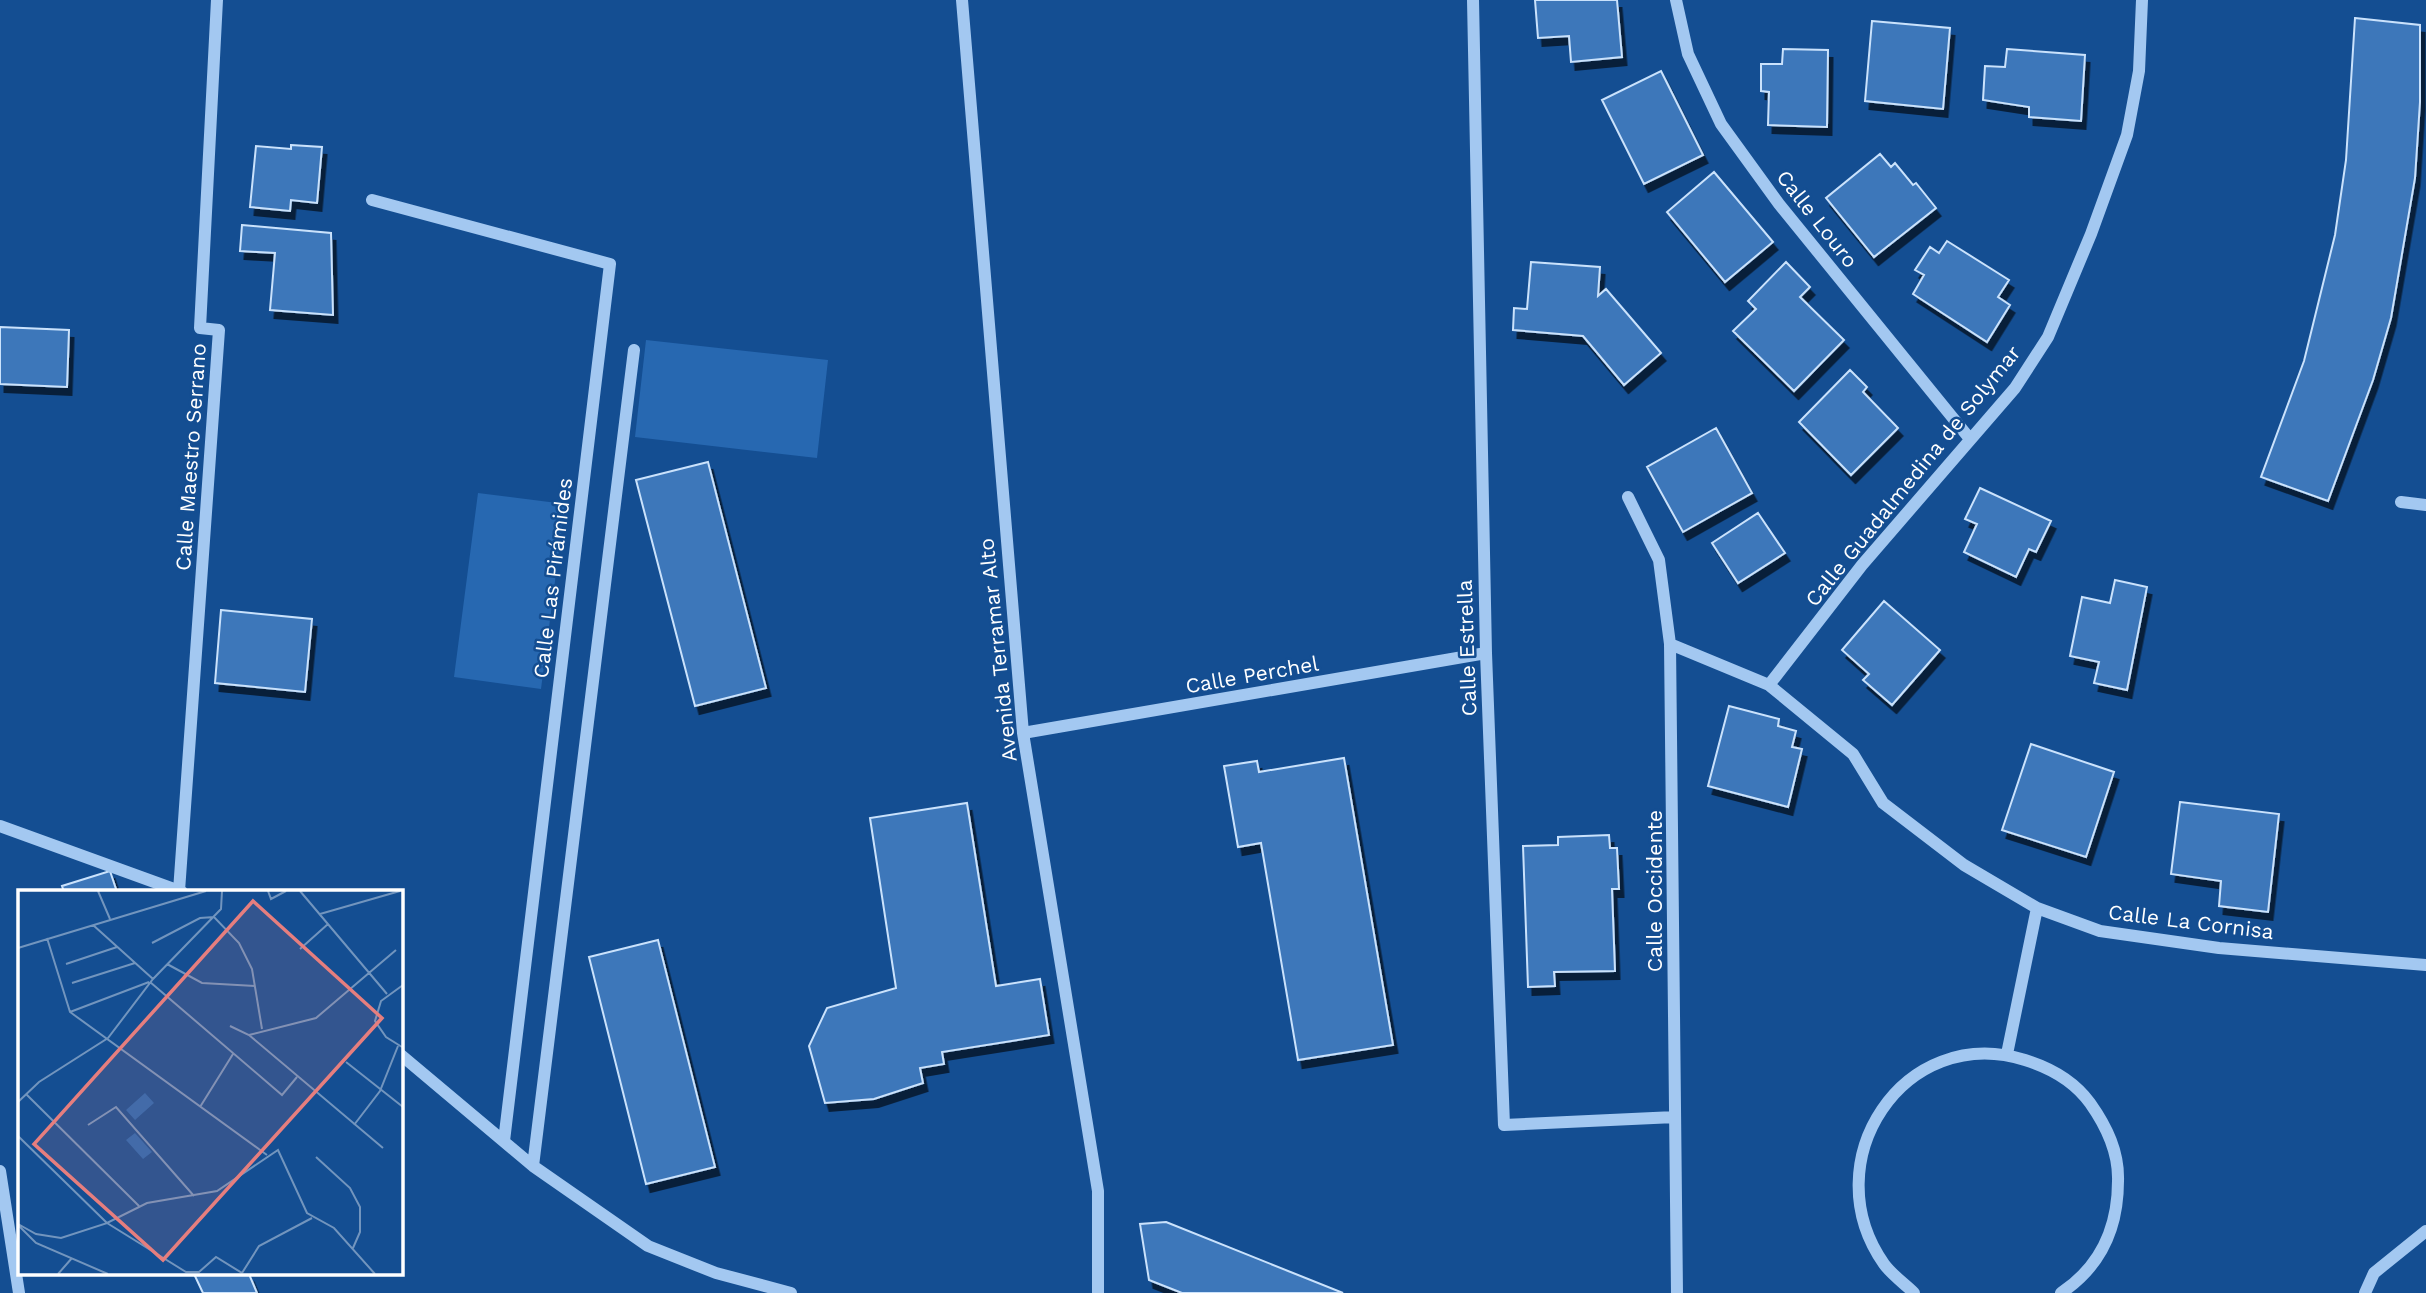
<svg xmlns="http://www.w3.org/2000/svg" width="2426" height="1293" font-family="'Work Sans',sans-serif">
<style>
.green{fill:#2768b1}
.building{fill:#3d77ba;stroke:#cae2fc;stroke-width:2;filter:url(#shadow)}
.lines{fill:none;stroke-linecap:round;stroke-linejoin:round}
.minor{stroke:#a3c8f1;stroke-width:12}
.labels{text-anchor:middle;stroke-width:5;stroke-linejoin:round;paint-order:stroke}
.street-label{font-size:21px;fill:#fff;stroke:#144e92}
.inset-road{fill:none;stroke:#7295be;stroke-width:2}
.view{fill:#e67e7e;fill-opacity:0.15;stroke:#e67e7e;stroke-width:3.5}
.inset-edge{fill:none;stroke:#fff;stroke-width:3.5}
</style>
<defs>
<filter id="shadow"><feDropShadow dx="4.5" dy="8" stdDeviation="0" flood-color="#0009"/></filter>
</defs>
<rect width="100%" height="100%" fill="#144e92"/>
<path class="green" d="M646,340L828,360L817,458L635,437Z
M478,493L565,504L541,689L454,677Z"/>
<path class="building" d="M1535,0H1617L1622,57L1571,62L1569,36L1538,38Z
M2355,18L2420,25V102L2415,178L2391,318L2373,380L2328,501L2261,477L2304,361L2335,235L2346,160Z
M1872,21L1950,28L1943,109L1865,101Z
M1783,49L1828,50L1827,127L1768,125L1769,92L1761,91V64H1782Z
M2007,49L2085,55L2081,121L2029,117V107L1983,100L1985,66L2005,67Z
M1661,71L1703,155L1644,184L1602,100Z
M291,145L322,147L317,203L291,200L290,211L250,207L256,146L291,149Z
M1880,154L1891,167L1895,163L1913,185L1916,183L1936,208L1874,257L1826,198Z
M1714,172L1773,242L1725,282L1667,212Z
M242,225L331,233L333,315L270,310L275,253L240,251Z
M1947,241L2009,280L1998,297L2010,305L1987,342L1913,294L1924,275L1915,270L1930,247L1939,253Z
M1531,262L1600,267L1598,296L1606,289L1661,353L1624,385L1583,336L1513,330L1514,308L1527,309Z
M1786,262L1810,287L1800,297L1844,340L1794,391L1733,331L1756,309L1748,301Z
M0,327L69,330L67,387L0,384Z
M1850,370L1867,387L1863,392L1898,428L1851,475L1799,422Z
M1716,428L1752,493L1683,532L1647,467Z
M708,462L766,688L695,706L636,480Z
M1980,488L2051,521L2036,552L2029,549L2016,577L1964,552L1977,524L1965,519Z
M1758,513L1785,553L1738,583L1712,543Z
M2115,580L2147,587L2127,690L2094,683L2099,662L2070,656L2082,597L2110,603Z
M1884,601L1940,650L1892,705L1863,680L1869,674L1842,650Z
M221,610L312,619L305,692L215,683Z
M1729,706L1779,719L1778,726L1796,731L1792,747L1802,749L1788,807L1708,786Z
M2031,744L2114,772L2086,857L2002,830Z
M1344,758L1393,1045L1298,1060L1261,843L1238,847L1224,766L1257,761L1259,772Z
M2180,802L2279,814L2268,912L2219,906L2221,881L2171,874Z
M967,803L996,986L1040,979L1049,1035L942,1052L944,1064L920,1068L923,1083L874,1099L825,1103L809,1046L827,1008L896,988L870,818Z
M1609,835L1610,848H1617L1619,889H1612L1615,971L1554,972L1555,986L1528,987L1523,846L1558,845V837Z
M110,871L117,892H64L62,886Z
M658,940L715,1167L646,1184L589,957Z
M1166,1222L1343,1293H1182L1149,1280L1140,1224Z
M194,1274H249L257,1293H203Z"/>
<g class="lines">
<path class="minor" d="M962,0L1023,733L1098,1191V1293
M1473,0L1486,653L1504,1125L1675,1117
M1676,0L1688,54L1721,124L1779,204L1970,439
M372,200L610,264L504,1141
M1628,497L1659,560L1670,644L1677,1293
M2401,502L2426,505
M1670,644L1769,685L1853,754L1883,803L1964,865L2037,908L2100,931L2219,948L2426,965
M1769,685L1862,565L2015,388L2048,337L2091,234L2127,135L2139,71L2142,0
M1023,733L1486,653
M0,826L182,892
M179,891L219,330L200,328L217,0
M2007,1054L2037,908
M401,1055L533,1166L648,1246L716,1273L791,1293
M533,1166L634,350
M0,1171L19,1293
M1914,1293C1905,1284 1892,1275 1884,1264C1812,1162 1904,1022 2025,1060C2051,1068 2074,1081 2090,1103C2107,1127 2119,1152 2118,1181C2118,1228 2100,1267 2061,1293
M2365,1293L2374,1273L2426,1231"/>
</g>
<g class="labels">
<g class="street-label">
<text transform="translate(1817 219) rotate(52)" y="7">Calle Louro</text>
<text transform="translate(191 457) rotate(-86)" y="7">Calle Maestro Serrano</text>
<text transform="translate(1913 476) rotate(-51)" y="7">Calle Guadalmedina de Solymar</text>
<text transform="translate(553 578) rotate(-83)" y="7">Calle Las Pirámides</text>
<text transform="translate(1467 648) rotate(-92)" y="7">Calle Estrella</text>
<text transform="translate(998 650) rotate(-96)" y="7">Avenida Terramar Alto</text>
<text transform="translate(1252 675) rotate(-10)" y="7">Calle Perchel</text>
<text transform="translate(1655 891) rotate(-90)" y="7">Calle Occidente</text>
<text transform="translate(2191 922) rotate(7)" y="7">Calle La Cornisa</text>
</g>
</g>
<g transform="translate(18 890)">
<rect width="385" height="385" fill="#144e92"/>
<path d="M127,203L136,213L117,230L108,220ZM117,243L134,262L125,269L108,250Z" fill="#2768b1"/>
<path class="inset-road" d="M80,1L92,29M250,1L253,9L268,1M282,1L369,104M302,24L382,1M75,35L135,89M29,48L52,122L249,265M134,53L182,28L196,27L221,53L234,79L244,139M0,58L188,1M282,59L310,34M48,74L99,57M149,74L184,93L237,96M132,92L264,205L279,187M54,93L117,73M52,122L131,92M212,136L231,145L365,258M231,145L298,128L378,60M384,157L368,147L357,131L363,111L385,95M328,172L385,217M8,204L121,316M0,212L21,192L90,148L135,89L203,19L204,1M182,217L215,164M70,235L98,217L176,306M336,235L362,201L380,156M0,246L89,333L129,313L199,301L260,260L289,323L316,338L357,384M298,267L332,298L342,317V342L335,358M0,334L18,344L43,348L89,333L168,382H181L198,367L224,383M0,335L18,353L90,384M224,383L241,356L294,328M40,384L54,368"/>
<path class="view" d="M235,11L364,128L145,370L16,254Z"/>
<rect width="385" height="385" class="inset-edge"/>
</g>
</svg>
